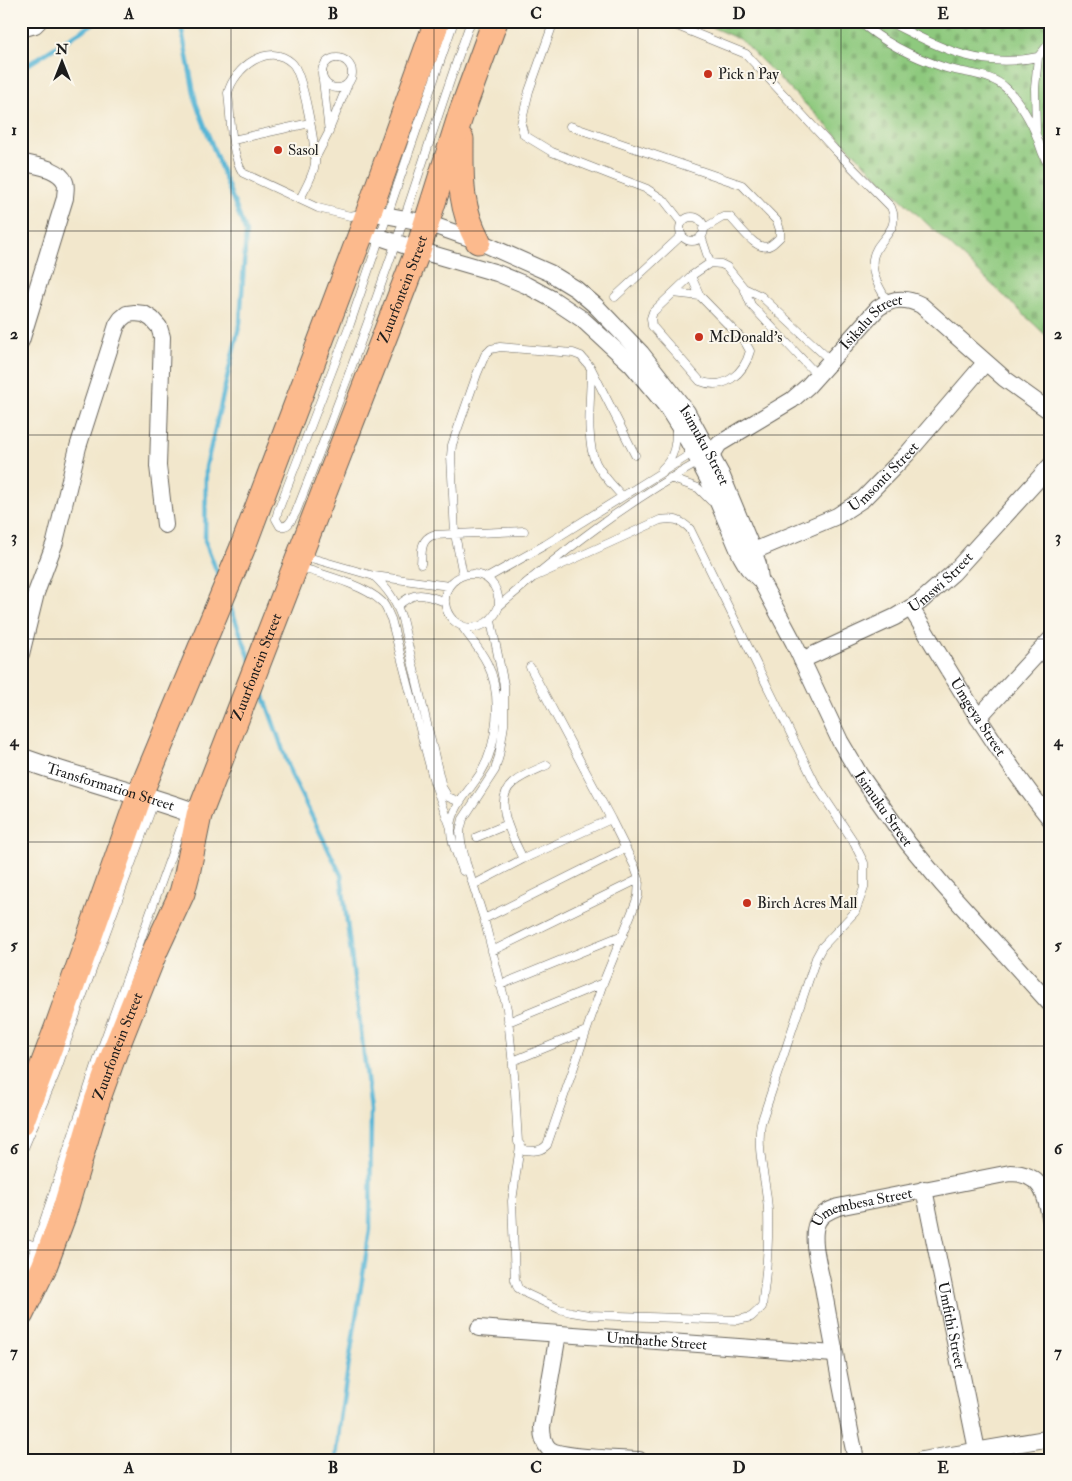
<svg xmlns="http://www.w3.org/2000/svg" width="1072" height="1481" font-family="'IM FELL Double Pica',serif">
<style>
.cemetery{fill:url(#cemetery-stones);stroke:#55724d}
.lines{fill:none;stroke-linecap:round;stroke-linejoin:round}
.stream{stroke:#57b5d5;stroke-width:4.5}
.service-casing{stroke:#67635a;stroke-width:9}
.minor-casing{stroke:#67635a;stroke-width:18}
.tertiary-casing{stroke:#67635a;stroke-width:22}
.primary-casing{stroke:#67635a;stroke-width:27}
.service{stroke:#fff;stroke-width:8}
.minor{stroke:#fff;stroke-width:16}
.tertiary{stroke:#fff;stroke-width:20}
.primary{stroke:#fcba8d;stroke-width:25}
.grid{fill:none;stroke:#1c1c1c;stroke-width:1;stroke-opacity:0.55}
.poi-dot{fill:#c8321e;stroke:#fbf7ec;stroke-width:2}
.labels{text-anchor:middle;stroke-width:4;stroke-linejoin:round;paint-order:stroke}
.poi-label{font-size:15px;fill:#1c1c1c;stroke:#fbf7ec;text-anchor:start}
.street-label{font-size:15px;fill:#1c1c1c;stroke:#fbf7ec}
.neatline{fill:none;stroke:#1c1c1c;stroke-width:2}
.grid-label{font-size:16px;text-anchor:middle;font-weight:bold;fill:#1c1c1c}
</style>
<defs>
<pattern id="cemetery-stones" width="16" height="16" patternUnits="userSpaceOnUse" patternTransform="scale(1.25)"><rect width="16" height="16" fill="#8ec97e"/><path d="M2 7V4a2 2 0 0 1 4 0v3zM10 15v-3a2 2 0 0 1 4 0v3z" fill="#7aac6c"/></pattern>
</defs>
<rect width="100%" height="100%" fill="#fbf7ec"/>
<filter id="ink" filterUnits="userSpaceOnUse"><feTurbulence type="fractalNoise" baseFrequency=".02" numOctaves="2"/><feDisplacementMap in="SourceGraphic" scale="10" xChannelSelector="R" yChannelSelector="G"/><feConvolveMatrix kernelMatrix="1 2 1 2 8 2 1 2 1" color-interpolation-filters="sRGB"/></filter>
<filter id="wash" filterUnits="userSpaceOnUse"><feTurbulence type="fractalNoise" baseFrequency=".0096" numOctaves="4" result="noise"/><feDisplacementMap in="SourceGraphic" scale="20" xChannelSelector="R" yChannelSelector="G"/><feGaussianBlur stdDeviation="1.12" result="paint"/><feColorMatrix in="noise" values="0 0 0 0 0 0 0 0 0 0 0 0 0 0 0 0 0 1.4 0 .05"/><feComposite in="paint" operator="in"/></filter>
<g filter="url(#wash)">
<rect width="100%" height="100%" fill="#f2e7cc"/>
<path class="cemetery" d="M698,21H1051V340L887,186L741,40Z"/>
<g class="lines">
<path class="stream" d="M180,21L196,103L246,233L240,323L206,467L205,541L220,580
M21,69L97,21
M229,603L250,659
M260,685L292,776L341,875L371,1110L370,1230L340,1419L336,1460"/>
</g>
</g>
<g filter="url(#ink)">
<g class="lines">
<defs>
<path id="service" d="M454,21L350,324L278,511L276,519L280,526C289,528 292,519 296,512C331,424 364,335 395,245C421,170 444,95 471,21
M554,21L529,91L521,124L524,135L552,152L647,189L664,200L682,223
M665,21L746,54L834,149L891,207C902,232 876,238 873,259C871,275 880,289 888,302
M859,21C884,43 915,58 946,68C966,74 991,73 1007,89C1019,101 1031,121 1037,137C1041,148 1043,159 1051,168
M887,21C939,47 978,70 1038,57
M322 73a15 15 0 1 1 30 0a15 15 0 1 1-30 0Z
M570,126L742,185L777,221L780,230V237C778,239 774,243 771,245C757,254 740,226 730,217H723L703,229
M329,130L348,84
M1036,131L1035,88L1038,57L1051,41
M233,140L310,123
M316,157L329,132L323,80
M300,199C305,189 313,176 315,164C316,148 303,73 292,63C269,41 234,68 228,93C231,116 230,153 243,173L318,208L350,216L365,213
M680 229a12 12 0 1 1 24 0a12 12 0 1 1-24 0Z
M701,236L710,263
M691,276L653,312L651,318L652,326L700,381C724,391 744,374 750,351L745,342L700,296L691,276L710,263L721,264L727,267L744,288L751,305L818,376
M744,288L761,296L831,361
M673,293L700,296
M615,297L682,235
M591,370C591,394 585,442 596,463C602,475 613,486 622,496
M662,469C675,457 676,444 676,427
M670,478L698,488L711,501
M304,556L374,576L449,586
M421,564C422,552 420,540 433,535L524,531
M299,567C321,574 365,585 382,602C386,606 388,613 391,619L434,782L451,828
M463,575L455,534L451,456L452,445L477,374L485,355L491,349L500,347L573,353L581,356L591,368L635,455
M374,576C388,589 396,601 402,619L442,787L448,797L460,802
M487,578L545,545L694,452
M398,606C414,590 425,594 445,602
M499,606C499,560 442,568 445,603C446,610 449,616 453,620C470,636 492,625 499,606C562,552 626,502 699,462
M491,621L504,685V725L499,756L495,770L463,819L460,831L461,842L466,863L484,919L507,1009L514,1075L518,1142L524,1150C534,1151 540,1152 547,1145L603,983L634,907L638,896L639,879L634,865L611,819L530,667
M461,625C470,638 480,649 487,663C503,694 498,745 480,774C469,791 452,807 451,827C450,842 459,858 463,871
M477,837L506,825
M523,859C514,840 491,801 513,783C522,775 536,770 547,765
M473,885L523,859L611,819
M484,919L626,848
M492,951L639,879
M500,985L623,935
M508,1022L603,983
M513,1061L586,1031
M520,1146L512,1201L515,1280L518,1288L527,1294L559,1309L571,1312L589,1315L738,1320L751,1317L762,1307C766,1278 769,1241 768,1211C767,1182 756,1153 761,1123L816,958L822,947L855,912L864,888V863L852,839L816,785L690,529C680,519 673,518 660,520L532,578
M21,1155L55,1075L81,1000L154,802
M21,1241L36,1246
M23,1284L102,1047L187,811"/>
<g id="minor">
<path d="M21,29L35,25L39,21"/>
<path d="M21,162C34,166 58,167 65,182C67,186 65,193 65,198L21,341"/>
<path id="s1" d="M369,212L427,223L478,241L550,273L576,289L595,305L641,353L687,412L721,474L753,551L758,564L760,579"/>
<path id="s2" d="M362,231L418,250L497,273L526,285L552,299L582,319L631,364L666,406L688,441L709,481L741,556L748,568L761,581L794,643L840,741L860,775L908,843L942,884L1051,1005"/>
<path id="s3" d="M704,459L712,455L719,444L792,400L808,386L878,308C892,298 905,297 921,305L1005,379L1051,412"/>
<path id="s4" d="M744,555L837,516L863,499L907,454L985,363"/>
<path id="s5" d="M911,608C955,681 998,754 1051,820"/>
<path d="M21,654L36,593L55,542L78,447L117,325L121,319L127,314L135,313L144,314L152,319L159,327L162,337L158,466L165,525"/>
<path id="s6" d="M802,660L895,617L920,602L953,573L1051,465"/>
<path d="M978,718L1051,639"/>
<path id="s7" d="M924,1189L979,1460"/>
<path id="s8" d="M479,1328L834,1354"/>
<path d="M558,1334L542,1427C542,1435 543,1443 549,1449C560,1458 622,1459 639,1460"/>
<path id="s9" d="M856,1460C844,1402 833,1345 823,1287C820,1270 810,1239 817,1223C820,1214 830,1210 838,1207L1010,1173C1043,1173 1046,1196 1051,1222"/>
<path d="M922,1460L1051,1438"/>
</g>
<g id="tertiary">
<path id="s10" d="M21,758C80,780 141,793 199,815"/>
</g>
<g id="primary">
<path d="M461,139C461,177 459,206 478,241"/>
<path d="M21,1123L57,1028L140,794L242,549L362,231L437,21"/>
<path id="s11" d="M21,1314L44,1267L63,1216L97,1101L115,1051L155,951L182,893L187,874L199,815L418,250L461,114L495,21"/>
</g>
</defs>
<use href="#service" class="service-casing"/>
<use href="#minor" class="minor-casing"/>
<use href="#tertiary" class="tertiary-casing"/>
<use href="#primary" class="primary-casing"/>
<use href="#service" class="service"/>
<use href="#minor" class="minor"/>
<use href="#tertiary" class="tertiary"/>
<use href="#primary" class="primary"/>
</g>
</g>
<path class="grid" d="M231,21V1460M434,21V1460M638,21V1460M841,21V1460M21,231H1051M21,435H1051M21,639H1051M21,842H1051M21,1046H1051M21,1250H1051"/>
<g class="poi-dot">
<circle cx="708" cy="74" r="5"/>
<circle cx="278" cy="150" r="5"/>
<circle cx="699" cy="337" r="5"/>
<circle cx="747" cy="903" r="5"/>
</g>
<g class="labels">
<g class="poi-label">
<text x="718" y="79">Pick n Pay</text>
<text x="288" y="155">Sasol</text>
<text x="709" y="342">McDonald's</text>
<text x="757" y="908">Birch Acres Mall</text>
</g>
<g class="street-label">
<text dy="5" stroke="none"><textPath href="#s11" startOffset="1095">Zuurfontein Street</textPath></text>
<text dy="5" stroke="none"><textPath href="#s3" startOffset="220">Isikalu Street</textPath></text>
<text dy="5" stroke="none"><textPath href="#s1" startOffset="426">Isimuku Street</textPath></text>
<text dy="5" stroke="none"><textPath href="#s4" startOffset="162">Umsonti Street</textPath></text>
<text dy="5" stroke="none"><textPath href="#s6" startOffset="160">Umswi Street</textPath></text>
<text dy="5" stroke="none"><textPath href="#s11" startOffset="690">Zuurfontein Street</textPath></text>
<text dy="5" stroke="none"><textPath href="#s5" startOffset="128">Umgeya Street</textPath></text>
<text dy="5" stroke="none"><textPath href="#s10" startOffset="94">Transformation Street</textPath></text>
<text dy="5" stroke="none"><textPath href="#s2" startOffset="819">Isimuku Street</textPath></text>
<text dy="5" stroke="none"><textPath href="#s11" startOffset="285">Zuurfontein Street</textPath></text>
<text dy="5" stroke="none"><textPath href="#s9" startOffset="291">Umembesa Street</textPath></text>
<text dy="5" stroke="none"><textPath href="#s7" startOffset="139">Umfithi Street</textPath></text>
<text dy="5" stroke="none"><textPath href="#s8" startOffset="178">Umthathe Street</textPath></text>
</g>
</g>
<rect width="1072" height="1481" fill="none" stroke="#fbf7ec" stroke-width="55"/>
<g transform="translate(62 62)" stroke="#fbf7ec" stroke-width="4" paint-order="stroke">
<path d="M0-4L9 19L0 12L-9 19Z" fill="#1c1c1c"/>
<text y="-8" font-size="14" font-weight="bold" text-anchor="middle" fill="#1c1c1c">N</text>
</g>
<rect x="28" y="28" width="1016" height="1426" class="neatline"/>
<g class="grid-label">
<text x="129" y="19">A</text>
<text x="333" y="19">B</text>
<text x="536" y="19">C</text>
<text x="739" y="19">D</text>
<text x="943" y="19">E</text>
<text x="14" y="135">1</text>
<text x="1058" y="135">1</text>
<text x="14" y="339">2</text>
<text x="1058" y="339">2</text>
<text x="14" y="542">3</text>
<text x="1058" y="542">3</text>
<text x="14" y="746">4</text>
<text x="1058" y="746">4</text>
<text x="14" y="950">5</text>
<text x="1058" y="950">5</text>
<text x="14" y="1154">6</text>
<text x="1058" y="1154">6</text>
<text x="14" y="1357">7</text>
<text x="1058" y="1357">7</text>
<text x="129" y="1473">A</text>
<text x="333" y="1473">B</text>
<text x="536" y="1473">C</text>
<text x="739" y="1473">D</text>
<text x="943" y="1473">E</text>
</g>
</svg>
